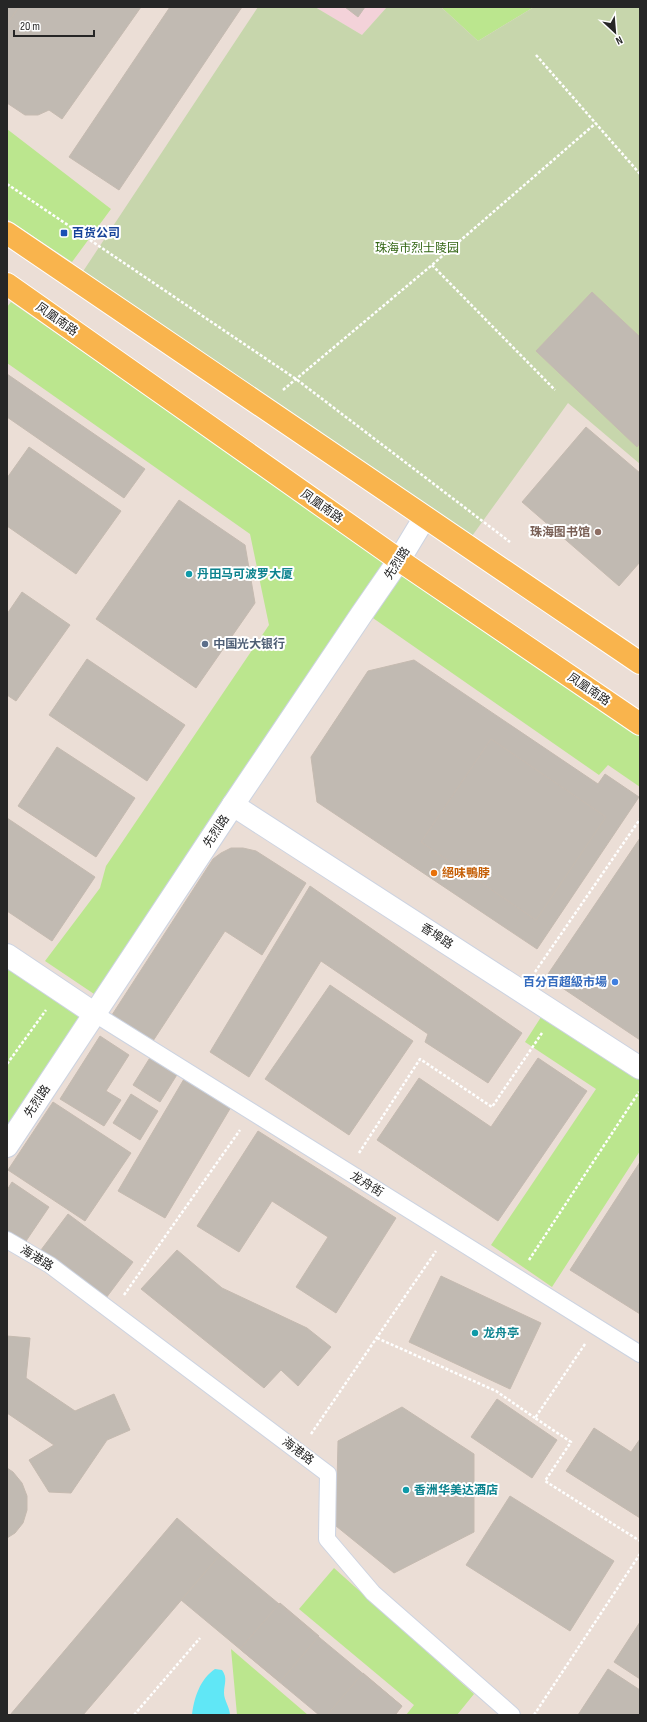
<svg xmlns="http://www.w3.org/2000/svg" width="647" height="1722" font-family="'Sofia Sans Condensed','Noto Sans SC',sans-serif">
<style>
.medical{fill:#f3d2d9}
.green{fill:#bbe68e}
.cemetery{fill:#c7d6ac}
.water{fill:#60e7f6}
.building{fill:#c1bab2;stroke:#c5bab0}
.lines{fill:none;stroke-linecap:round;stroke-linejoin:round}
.lane-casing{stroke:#ccd3e1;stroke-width:18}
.street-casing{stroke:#ccd3e1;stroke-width:24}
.secondary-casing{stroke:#ccd3e1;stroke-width:24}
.primary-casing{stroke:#fff;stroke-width:24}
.path{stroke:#fff;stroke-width:2.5;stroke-dasharray:3 2;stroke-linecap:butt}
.lane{stroke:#fff;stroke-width:16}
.street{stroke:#fff;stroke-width:22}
.secondary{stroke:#fff;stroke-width:22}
.primary{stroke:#f9b44d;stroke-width:22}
.transit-dot{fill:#1a4fb4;stroke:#fff;stroke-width:1.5}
.education-dot{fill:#8d6e63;stroke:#fff;stroke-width:1.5}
.culture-dot{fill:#0f9aa8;stroke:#fff;stroke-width:1.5}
.service-dot{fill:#5c6f8a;stroke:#fff;stroke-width:1.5}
.food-dot{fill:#e8710a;stroke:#fff;stroke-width:1.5}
.shop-dot{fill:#3f7fe0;stroke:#fff;stroke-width:1.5}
.labels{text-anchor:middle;stroke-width:4;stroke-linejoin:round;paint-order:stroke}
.transit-label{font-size:12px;font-weight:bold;fill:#164399;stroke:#fff;text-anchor:start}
.park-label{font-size:12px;fill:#336614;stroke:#fff}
.street-label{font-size:12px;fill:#262626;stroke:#fff}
.education-label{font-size:12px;font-weight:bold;fill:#785e54;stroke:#fff;text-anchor:end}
.culture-label{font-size:12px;font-weight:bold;fill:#0d838f;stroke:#fff;text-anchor:start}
.service-label{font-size:12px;font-weight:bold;fill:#4e5e75;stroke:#fff;text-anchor:start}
.food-label{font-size:12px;font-weight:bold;fill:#c56008;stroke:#fff;text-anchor:start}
.shop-label{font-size:12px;font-weight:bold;fill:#366cbe;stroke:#fff;text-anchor:end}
</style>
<rect width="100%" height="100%" fill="#ebded6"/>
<path class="medical" d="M315,7H387L362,35Z"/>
<path class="green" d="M441,7H534L478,41Z
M7,129L111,209L72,262L7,219Z
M11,302L387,563L100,998L45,961L100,888L106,866L269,625L250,534L7,363V307Z
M402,573L640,735V787L608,765L599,775L370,616Z
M12,965L88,1014L7,1134V972Z
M543,1014L640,1078V1151L552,1287L491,1245L596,1089L525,1042Z
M334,1568L474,1694L457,1715H406L414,1705L299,1609Z
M231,1649L308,1715H237Z"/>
<path class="cemetery" d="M258,7H315L362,35L387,7H441L478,41L534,7H640V464L568,403L467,543L78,279Z"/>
<path class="water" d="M215,1669L222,1670C228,1678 224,1684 224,1693C224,1700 230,1708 230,1715H192C194,1698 200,1679 215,1669Z"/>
<path class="building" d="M7,7H19L7,24Z
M19,7H141L62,119L49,110L38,115H25L7,103V24Z
M170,7H242L119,190L69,157Z
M345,7H365L358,17Z
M592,292L640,337V443L637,447L536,351Z
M7,374L145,469L124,498L7,417Z
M586,427L640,473V562L619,586L522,502Z
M29,447L121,511L76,574L7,526V478Z
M179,500L245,545L255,603L196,688L96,619Z
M22,592L70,625L16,701L7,695V614Z
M87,659L185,725L147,781L49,715Z
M414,660L598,784L605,774L639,797L537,949L317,802L311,757L368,671Z
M491,739L606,817L536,920L421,842Z
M57,747L135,798L96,857L18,806Z
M7,818L95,877L52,941L7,911Z
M640,838V1040L546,977Z
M231,848H243L256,851L306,883L262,955L225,931L151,1044L110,1018L213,859L221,853Z
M310,886L522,1033L488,1083L425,1042L428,1034L321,961L249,1077L210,1052Z
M330,985L413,1041L349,1135L265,1079Z
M100,1036L129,1055L106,1091L121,1100L104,1126L60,1099Z
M151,1056L178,1073L160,1102L133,1085Z
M538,1058L587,1091L498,1221L377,1140L419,1078L491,1127Z
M184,1079L231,1107L165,1218L118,1191Z
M131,1094L158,1111L140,1140L113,1123Z
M53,1102L131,1153L85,1221L8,1170Z
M258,1131L396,1218L336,1313L296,1287L328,1237L272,1201L239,1252L197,1226Z
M640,1162V1314L570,1270Z
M12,1182L49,1207L24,1244L7,1233V1190Z
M68,1214L133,1262L106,1298L41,1250Z
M177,1250L222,1288L307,1328L331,1347L298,1386L281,1370L264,1388L141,1289Z
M441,1276L541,1323L510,1389L409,1342Z
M7,1336L30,1338L26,1378L75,1411L114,1394L130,1430L107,1440L71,1493L49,1492L29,1460L54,1445L7,1413Z
M497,1399L557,1440L532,1478L471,1437Z
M402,1407L474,1454V1532L394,1573L336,1526L338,1441Z
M594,1428L631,1452L640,1439V1518L566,1471Z
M7,1468L13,1472L22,1483L27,1496V1510L23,1523L15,1533L7,1538Z
M510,1496L614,1561L570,1631L466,1565Z
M177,1518L220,1555L83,1715H10Z
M220,1555L402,1706L395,1715H319L181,1600Z
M280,1603L319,1636L280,1682L240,1649Z
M640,1622V1679L614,1662Z
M608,1669L640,1690V1715H578Z
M363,1673L402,1706L395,1715H327Z"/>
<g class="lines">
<defs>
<path id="lane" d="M95,1014L640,1354
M7,1240L50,1265L328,1474L327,1539L373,1593L512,1715"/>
<path id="street" d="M233,805L640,1068
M7,955L95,1014"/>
<path id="secondary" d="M7,1146L233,805L361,615L399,560L425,517"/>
<path id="primary" d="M7,233L640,663
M7,284L399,560L640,724"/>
</defs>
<use href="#lane" class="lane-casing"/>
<use href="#street" class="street-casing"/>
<use href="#secondary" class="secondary-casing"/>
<use href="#primary" class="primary-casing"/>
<path class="path" d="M536,55L640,174
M7,184L296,379L510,542
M432,265L555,390
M283,390L432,265L596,123
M535,972L640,819
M7,1064L46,1010
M359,1153L420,1059L492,1107L542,1033
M529,1260L639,1092
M124,1295L240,1130
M377,1338L496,1391L535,1418
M585,1344L535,1418L571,1442L545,1481L640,1541
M311,1434L436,1251
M134,1715L200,1638
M534,1715L640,1554"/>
<use href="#lane" class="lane"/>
<use href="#street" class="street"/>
<use href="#secondary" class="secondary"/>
<use href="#primary" class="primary"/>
</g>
<rect class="transit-dot" x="60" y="229" width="8" height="8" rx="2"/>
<circle class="education-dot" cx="598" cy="532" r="4"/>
<g class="culture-dot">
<circle cx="189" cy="574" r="4"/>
<circle cx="475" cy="1333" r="4"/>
<circle cx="406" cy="1490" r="4"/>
</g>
<circle class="service-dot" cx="205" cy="644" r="4"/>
<circle class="food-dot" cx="434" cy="873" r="4"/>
<circle class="shop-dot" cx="615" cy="982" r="4"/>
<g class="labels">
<g class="transit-label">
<text x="72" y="237">百货公司</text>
</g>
<g class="park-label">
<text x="417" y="252">珠海市烈士陵园</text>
</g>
<g class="street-label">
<text transform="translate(57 319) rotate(35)" y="4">凤凰南路</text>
<text transform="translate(322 506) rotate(35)" y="4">凤凰南路</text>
<text transform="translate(397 563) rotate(-57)" y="4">先烈路</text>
<text transform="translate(589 689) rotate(34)" y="4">凤凰南路</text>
<text transform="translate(216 831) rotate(-56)" y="4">先烈路</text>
<text transform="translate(437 936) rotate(33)" y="4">香埠路</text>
<text transform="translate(37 1101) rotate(-56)" y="4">先烈路</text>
<text transform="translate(367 1184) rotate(32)" y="4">龙舟街</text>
<text transform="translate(37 1258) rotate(32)" y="4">海港路</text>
<text transform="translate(298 1451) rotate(37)" y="4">海港路</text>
</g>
<g class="education-label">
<text x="590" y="536">珠海图书馆</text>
</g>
<g class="culture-label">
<text x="197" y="578">丹田马可波罗大厦</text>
<text x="483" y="1337">龙舟亭</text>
<text x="414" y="1494">香洲华美达酒店</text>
</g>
<g class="service-label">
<text x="213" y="648">中国光大银行</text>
</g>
<g class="food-label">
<text x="442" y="877">絕味鴨脖</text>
</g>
<g class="shop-label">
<text x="607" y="986">百分百超級市場</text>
</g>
</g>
<rect width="647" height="1722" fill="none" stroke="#262626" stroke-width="16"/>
<g transform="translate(615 32) rotate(154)" stroke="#ffffff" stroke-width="3" paint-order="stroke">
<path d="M0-3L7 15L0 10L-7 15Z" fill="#262626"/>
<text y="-6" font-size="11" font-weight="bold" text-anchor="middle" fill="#262626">N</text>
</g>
<path d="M14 30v6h80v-6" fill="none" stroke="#262626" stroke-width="2"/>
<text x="20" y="30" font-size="12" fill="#262626" stroke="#ffffff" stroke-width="3" paint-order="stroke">20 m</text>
</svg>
